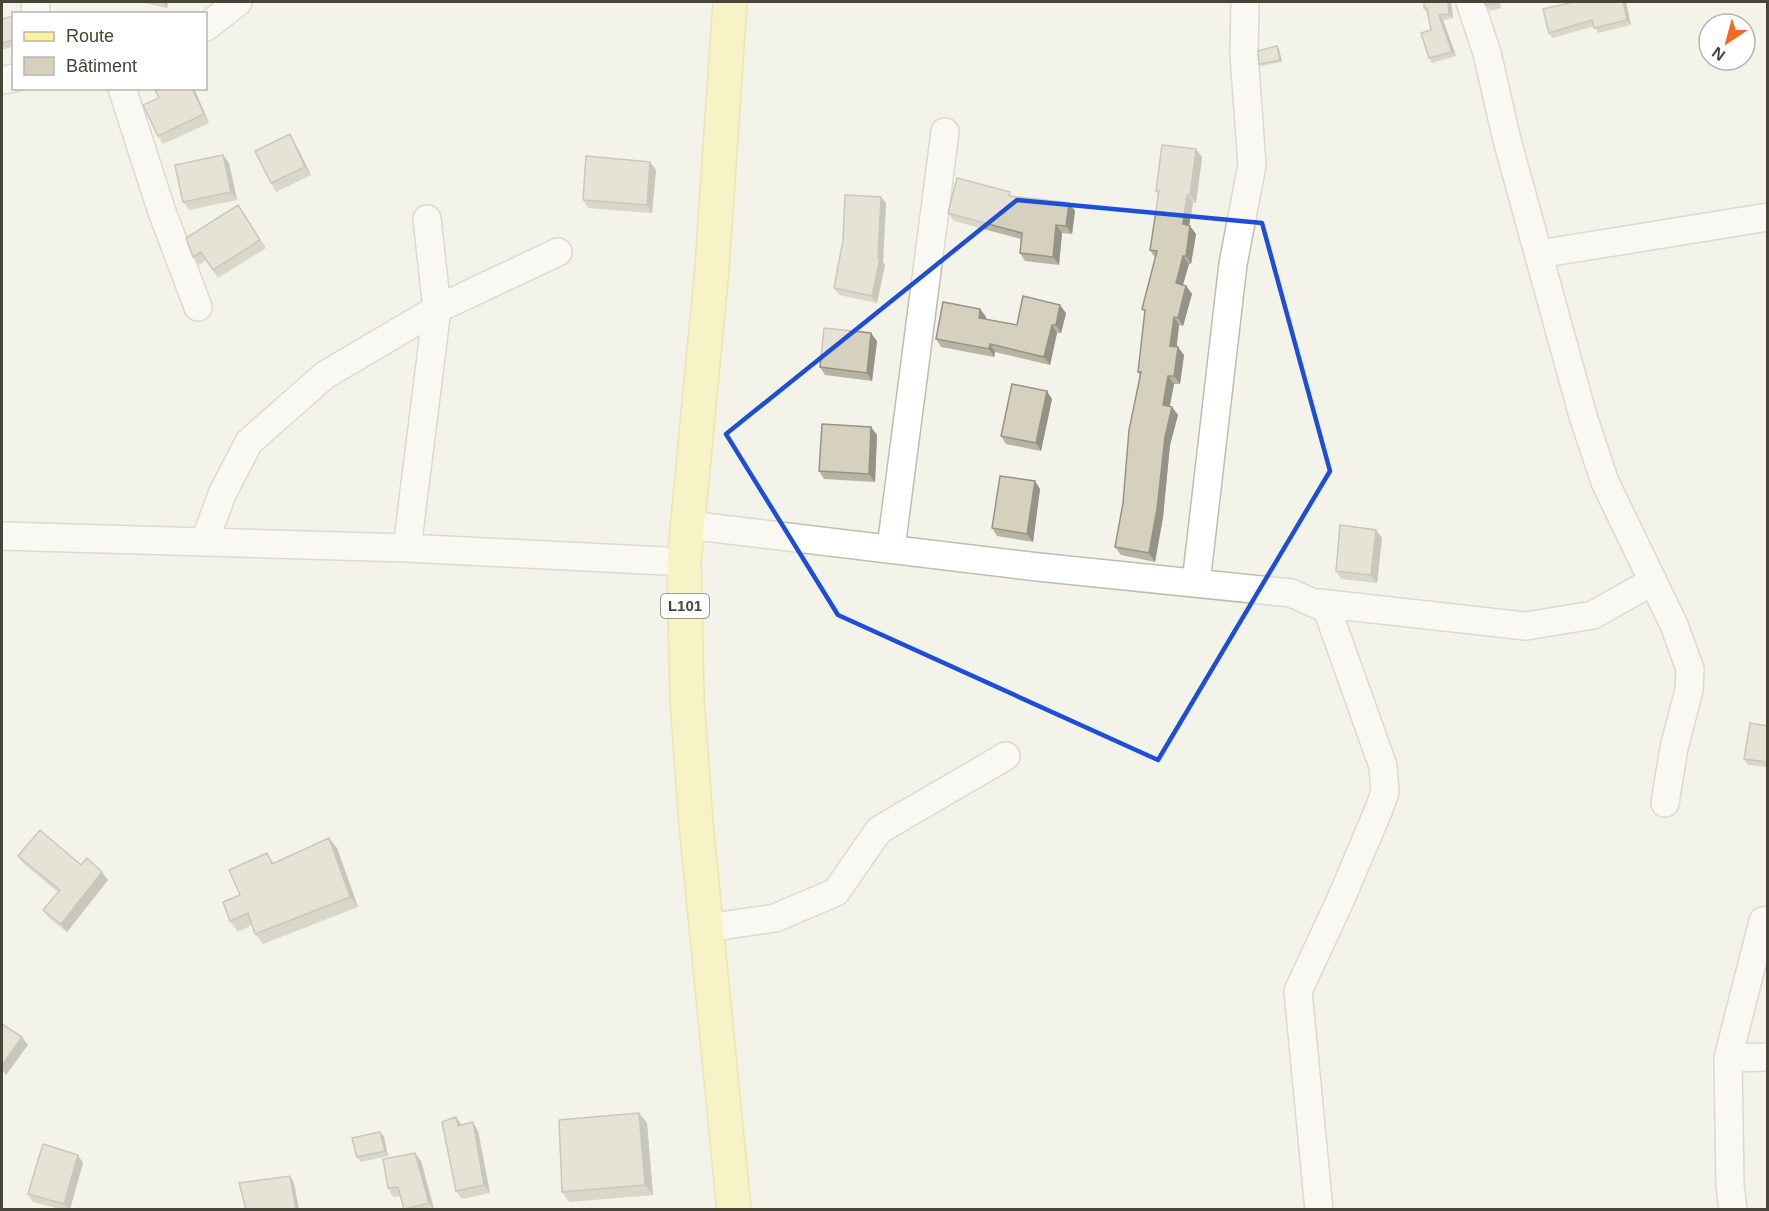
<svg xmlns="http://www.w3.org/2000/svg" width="1769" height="1211" font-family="Arial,sans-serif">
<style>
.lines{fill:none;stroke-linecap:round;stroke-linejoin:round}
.minor-casing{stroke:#c0bdac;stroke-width:30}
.major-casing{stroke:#e0d56b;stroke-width:36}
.minor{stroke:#fff;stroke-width:27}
.major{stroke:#fbf39c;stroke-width:33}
.wall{fill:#b8b4a4}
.shaded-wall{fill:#969286}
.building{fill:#d6d1bf;stroke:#969286;stroke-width:1.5}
.marked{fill:none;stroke:#1d4ed8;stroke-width:4.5;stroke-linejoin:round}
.labels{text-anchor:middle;stroke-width:4.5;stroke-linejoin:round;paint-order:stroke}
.shield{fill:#fff;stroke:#7f7d74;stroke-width:1.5}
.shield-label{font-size:15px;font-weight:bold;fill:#484538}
</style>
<rect width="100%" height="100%" fill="#f4f3ea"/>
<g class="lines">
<defs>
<path id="minor" d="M35,2L36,14
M1470,2L1487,53L1507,140L1583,416L1605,482L1674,625L1690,669L1689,690L1674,748L1665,803
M206,27L238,2
M2,80L14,78
M122,88L161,209L198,307
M1539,254L1768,217
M688,525L1038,567L1291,593L1327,609L1383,766L1385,792L1379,809L1340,901L1298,991L1319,1210
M2,536L407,548L684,562
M205,540L223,492L249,442L325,375L437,309L558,252
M407,548L437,309L427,219
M891,548L945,132
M1196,583L1233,264L1252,165L1244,54L1245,2
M1319,603L1526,626L1593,615L1653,581
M706,928L775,918L836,892L879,830L1006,756
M1728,1058L1768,1057
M1733,1210L1730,1185L1728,1058L1763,921L1768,920"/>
<path id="major" d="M730,2L712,268L684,562L687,699L696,823L734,1210"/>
</defs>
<use href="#minor" class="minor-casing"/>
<use href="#major" class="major-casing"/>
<use href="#minor" class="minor"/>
<use href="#major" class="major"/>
</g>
<path class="wall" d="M139,2H168L167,8Z
M1451,2L1453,18L1443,20L1456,56L1432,63L1429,58L1431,30L1427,13L1424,8Z
M1484,2H1500L1501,8L1490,11Z
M1626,2L1631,25L1598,33L1594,26L1553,38L1549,33Z
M14,16V46L2,50V19Z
M1277,46L1279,49L1282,62L1261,66L1259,64Z
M154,88H194L209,123L163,144L158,136L159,98Z
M290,134L295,143L311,175L276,192L271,183Z
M223,155L229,163L237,200L189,210L183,202Z
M1202,157L1196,203H1193L1189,225L1196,234L1191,264H1189L1183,285L1186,286L1192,294L1183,326L1179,325L1176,347L1184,355L1180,384H1174L1170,407L1178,415L1170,445L1163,517L1155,562L1121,555L1115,547L1123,503L1140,376L1138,372L1145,313L1142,309L1155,258L1150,250L1158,195L1156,191Z
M650,162L656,170L652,213L588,208L583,200Z
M881,197L886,203L883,262L885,265L877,303L839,295L834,288Z
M1013,197L1069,203L1075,211L1072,234L1062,233L1059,265L1025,261L1020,253L1021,239L954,221L948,213Z
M244,213L266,248L218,278L206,260L199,265L193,257Z
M980,309L986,317V319L1017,325L1066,313L1061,333H1057L1050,365L995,352L994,357L941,347L936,339Z
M877,341L872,381L825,375L820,367Z
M1052,399L1041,451L1006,444L1001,436Z
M871,427L877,435L875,482L824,479L819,471Z
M1040,489L1033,542L997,536L992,528Z
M1376,530L1382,538L1377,583L1341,579L1336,571Z
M1767,726V767L1748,765L1744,759Z
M337,848L358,907L263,944L255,934L252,925L238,932L230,921L240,895L267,853L274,863Z
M18,856L81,865L108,880L67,932L49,918L43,910L58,892L24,864Z
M647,1123L653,1195L569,1202L562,1192Z
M462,1125L478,1131L490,1193L462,1199L456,1191Z
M380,1132L384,1137L388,1156L361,1162L357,1157Z
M78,1155L83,1163L70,1209H60L33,1202L28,1194Z
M421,1161L434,1209H404L400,1196L393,1197L388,1188Z"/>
<path class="shaded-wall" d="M163,2H168L167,8Z
M1448,2H1451L1453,18L1449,14Z
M1623,2H1626L1631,25L1627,20Z
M1439,15L1443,20L1456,56L1452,52Z
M1277,46L1279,49L1282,62L1280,60Z
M192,88H194L209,123L204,114Z
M290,134L295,143L311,175L305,167Z
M1196,149L1202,157L1196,203L1190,195Z
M223,155L229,163L237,200L231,192Z
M650,162L656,170L652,213L647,205Z
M1187,195L1193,203L1188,232L1183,224Z
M881,197L886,203L883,262L885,265L877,303L872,296L878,258Z
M1069,203L1075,211L1072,234L1066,226Z
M1056,225L1062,233L1059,265L1053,257Z
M1190,226L1196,234L1191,264L1186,256Z
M1183,256L1189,264L1181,291L1176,283Z
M1186,286L1192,294L1183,326L1178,318Z
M1060,305L1066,313L1061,333L1056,325Z
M980,309L986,317L984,326L979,318Z
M1174,317L1179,325L1176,354L1170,346Z
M1052,325L1057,333L1050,365L1044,357Z
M871,333L877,341L872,381L867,373Z
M990,344L995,352L994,357L989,349Z
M1178,347L1184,355L1180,384L1174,376Z
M1168,376L1174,384L1168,413L1163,405Z
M1047,391L1052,399L1041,451L1036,443Z
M1172,407L1178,415L1170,445L1163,517L1155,562L1149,553L1165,437Z
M871,427L877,435L875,482L869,474Z
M1035,481L1040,489L1033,542L1027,534Z
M1376,530L1382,538L1377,583L1371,575Z
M329,838L337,848L358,907L350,897Z
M102,872L108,880L67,932L61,924Z
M22,1037L28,1045L6,1075L2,1069V1065Z
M639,1113L647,1123L653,1195L645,1185Z
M456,1117L462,1125L458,1126Z
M473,1122L478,1131L490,1193L484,1185Z
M380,1132L384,1137L388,1156L385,1151Z
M415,1153L421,1161L434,1209L429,1203Z
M78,1155L83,1163L70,1209H68L64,1204Z
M290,1176L294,1183L299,1209H296Z"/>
<path class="building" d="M1424,2H1448L1449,14L1439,15L1452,52L1429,58L1421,33L1431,30L1427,8H1424Z
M1484,2H1498L1486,5Z
M1574,2H1623L1627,20L1594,28L1592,20L1549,33L1543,9Z
M14,16V40L2,43V19Z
M1277,46L1280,60L1259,64L1258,51Z
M154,88H192L204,114L158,136L143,105L159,98Z
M290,134L305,167L271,183L255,151Z
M1162,145L1196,149L1190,195H1187L1183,224L1190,226L1186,256H1183L1176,283L1186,286L1178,318L1174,317L1170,346L1178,347L1174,376H1168L1163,405L1172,407L1165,437L1157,509L1149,553L1115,547L1123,503L1129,430L1141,372H1138L1145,310L1142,309L1157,251L1150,250L1159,191H1156Z
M223,155L231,192L183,202L175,165Z
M586,156L650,162L647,205L583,200Z
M957,178L1010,192L1009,196L1069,203L1066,226L1056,225L1053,257L1020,253L1022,233L948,213Z
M845,195L881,197L878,258H880L872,296L834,288L843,240Z
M238,205L260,240L213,270L201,252L193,257L186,238Z
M1023,296L1060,305L1056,325H1052L1044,357L990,344L989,349L936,339L943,302L980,309L979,318L1017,325Z
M824,328L871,333L867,373L820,367Z
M1012,384L1047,391L1036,443L1001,436Z
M822,424L871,427L869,474L819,471Z
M1000,476L1035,481L1027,534L992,528Z
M1340,525L1376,530L1371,575L1336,571Z
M1750,723L1767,726V762L1744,759Z
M40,830L81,865L87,858L102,872L61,924L43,910L60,890L18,856Z
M329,838L350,897L255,934L248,913L230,921L223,902L240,895L229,870L267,853L272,864Z
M2,1024L22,1037L2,1065Z
M639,1113L645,1185L562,1192L559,1120Z
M456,1117L458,1126L473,1122L484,1185L456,1191L442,1122Z
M380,1132L385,1151L357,1157L352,1138Z
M43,1144L78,1155L64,1204L28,1194Z
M415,1153L429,1203L404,1209L398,1187L388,1188L383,1159Z
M290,1176L296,1209H246L239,1183Z"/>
<path d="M0 0H1769V1211H0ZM1017,200L1262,223L1330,471L1158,760L838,615L726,434Z" fill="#f4f3ea" fill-opacity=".55" fill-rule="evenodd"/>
<path class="marked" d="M1017,200L1262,223L1330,471L1158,760L838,615L726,434Z"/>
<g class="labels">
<rect class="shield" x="661" y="594" width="48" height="24" rx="4.5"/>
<g class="shield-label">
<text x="685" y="611">L101</text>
</g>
</g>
<rect width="1769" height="1211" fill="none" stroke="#484538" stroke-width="6"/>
<rect x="12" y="12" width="195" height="78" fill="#ffffff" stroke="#b6b5af" stroke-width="1.5"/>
<rect x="24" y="32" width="30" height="9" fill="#fbf39c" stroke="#b6b5af" stroke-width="1.5"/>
<text x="66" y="42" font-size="18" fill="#484538">Route</text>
<rect x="24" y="57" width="30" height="18" fill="#d6d1bf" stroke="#b6b5af" stroke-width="1.5"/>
<text x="66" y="72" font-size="18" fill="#484538">Bâtiment</text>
<g transform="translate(1727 42) rotate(216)"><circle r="28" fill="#ffffff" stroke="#b6b5af" stroke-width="1.5"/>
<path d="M0-4.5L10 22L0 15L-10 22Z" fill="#f36b22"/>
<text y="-9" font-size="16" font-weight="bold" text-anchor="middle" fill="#484538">N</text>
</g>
</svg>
